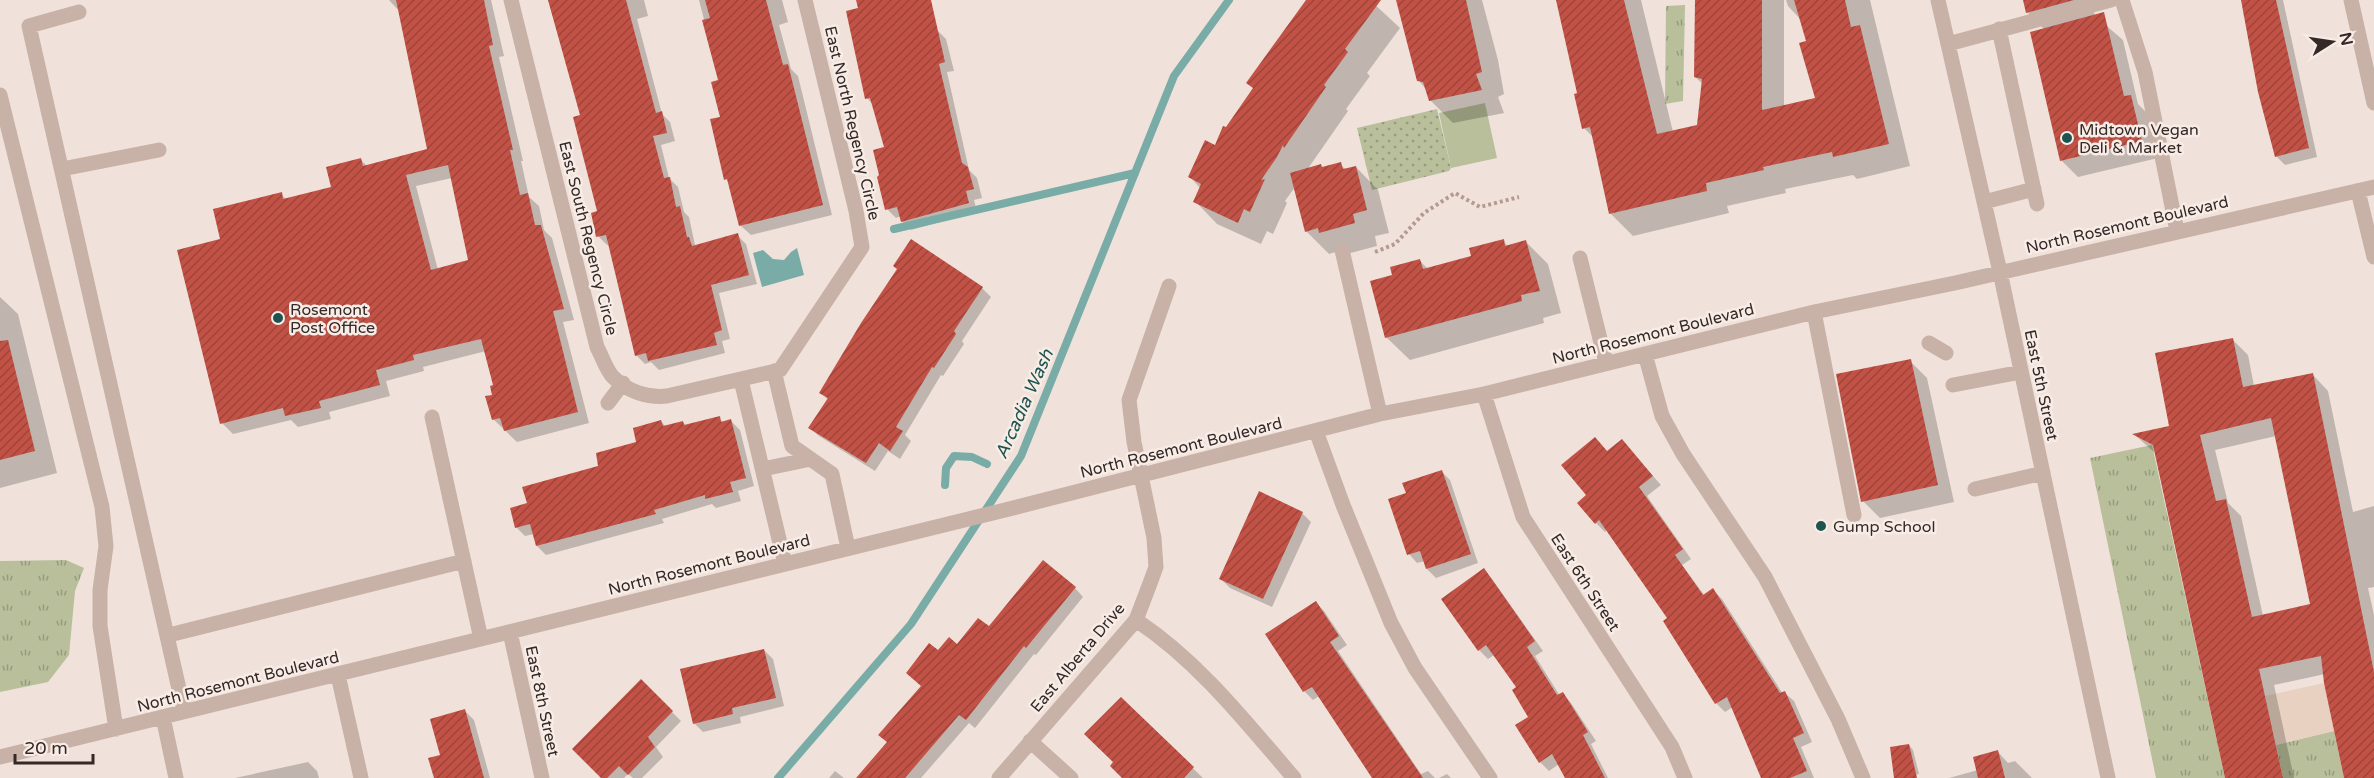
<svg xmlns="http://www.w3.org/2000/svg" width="2374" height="778" font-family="'Varela Round',sans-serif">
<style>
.grass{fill:url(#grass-tufts)}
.park{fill:url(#park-dots)}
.pitch{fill:#b8bf9a}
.plaza{fill:#e8d1c1}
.water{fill:#7aaca7}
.shadow{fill:#0003;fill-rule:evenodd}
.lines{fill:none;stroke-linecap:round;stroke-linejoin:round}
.stream{stroke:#7aaca7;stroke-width:8}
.building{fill:url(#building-hatch);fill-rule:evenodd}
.path{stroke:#b49a90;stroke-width:4;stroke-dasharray:3 3;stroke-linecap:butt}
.minor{stroke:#c8b1a6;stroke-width:15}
.poi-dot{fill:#1e5450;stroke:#f8ede6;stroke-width:2}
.labels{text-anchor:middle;stroke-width:5;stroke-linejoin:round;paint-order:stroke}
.street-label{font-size:16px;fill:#342927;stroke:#f8ede6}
.poi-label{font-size:16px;fill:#342927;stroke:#f8ede6;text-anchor:start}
.water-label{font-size:18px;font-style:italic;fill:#1e5450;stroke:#f8ede6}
</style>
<defs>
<pattern id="grass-tufts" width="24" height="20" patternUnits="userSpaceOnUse" patternTransform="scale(1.5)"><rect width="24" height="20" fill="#b8bf9a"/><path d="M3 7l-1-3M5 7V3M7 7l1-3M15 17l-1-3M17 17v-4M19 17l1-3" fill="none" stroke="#969b7e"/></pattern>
<pattern id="park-dots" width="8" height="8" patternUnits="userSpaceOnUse" patternTransform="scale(1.5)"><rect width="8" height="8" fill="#b8bf9a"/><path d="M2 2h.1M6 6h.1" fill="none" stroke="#969b7e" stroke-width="1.8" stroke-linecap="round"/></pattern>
<pattern id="building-hatch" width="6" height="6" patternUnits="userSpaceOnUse" patternTransform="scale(1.5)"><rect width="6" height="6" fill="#c25246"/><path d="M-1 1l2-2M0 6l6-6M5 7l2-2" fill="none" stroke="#9e443a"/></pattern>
</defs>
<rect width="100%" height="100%" fill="#f0e2da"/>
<path class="grass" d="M1685,5L1683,101L1665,104L1666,6Z
M2152,445L2225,778H2156L2090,458Z
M66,560L84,568L75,591L69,655L48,682L0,692V561Z
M2334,731L2344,778H2283L2276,745Z"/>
<path class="park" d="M1437,109L1451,168L1449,171L1372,190L1357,128Z"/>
<path class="pitch" d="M1485,103L1497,158L1451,168L1439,113Z"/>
<path class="plaza" d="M2324,683L2334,731L2276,745L2265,696Z"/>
<path class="water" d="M797,248L804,275L762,287L753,253L763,250L773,259L784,260L791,252Z"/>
<path class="shadow" d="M389,0H491L504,56L499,57L523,161H521L529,197L539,206L544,230L552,238L574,320L563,322L589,423L517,442L493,419L494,386L486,351L423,367L424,371L386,381L390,396L329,412L331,419L298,427L291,420L233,434L222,423V240L281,194L287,200L333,188L360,159L367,166L428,150L399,11ZM452,178L470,261L438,270L416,186Z
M548,0H644L648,16L637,19L662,114L670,122L675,141L661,145L669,178L678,187L684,212L689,217L695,245L697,246L737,235L746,244L757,284L719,293L730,339L722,341L725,353L659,370L651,362L645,364L636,355L610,244L607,245L598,236L599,212L582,116Z
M699,0H782L788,22L779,25L791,69L798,76L832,215L751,235L740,225L730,183L726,179L720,82Z
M857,0H929L937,30L946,39L954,71L947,72L969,170L977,178L982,198L974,200L977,212L911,230L902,221L901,216L896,218L887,209L881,176L886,148L873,105L867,98Z
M1308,0H1370L1400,28L1367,73L1370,76L1346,109L1348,111L1307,170L1340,164L1346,170L1356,167L1378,190L1389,233L1375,236L1377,246L1343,255L1339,251L1329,254L1306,231L1295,187L1285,201L1287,203L1273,234L1267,231L1261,244L1217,224L1195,201L1201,189L1190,177L1215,147L1255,89Z
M1397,0H1482L1498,60L1504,94L1498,97L1504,113L1453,123L1430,100L1427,90L1418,80Z
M1557,0H1641L1673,132L1698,126L1703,84L1695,77L1697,0H1784V107L1816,99L1808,42L1801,20L1788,6L1786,0H1870L1910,166L1857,179L1853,175L1785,189L1786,193L1727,206L1729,213L1633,236L1611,214L1594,138L1584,128L1579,95Z
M2025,0H2091L2095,16L2123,40L2138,104L2148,114L2158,158L2078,177L2061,160L2045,30L2027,12Z
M2242,0H2283L2317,157L2285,165L2276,156Z
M1503,241L1508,246L1526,242L1548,264L1561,313L1543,318L1544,323L1410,360L1387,338L1372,282L1394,276L1420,261L1428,269L1473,257Z
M982,288L991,297L962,341L964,344L943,376L941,375L905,435L911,441L900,459L888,451L875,471L819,436L810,428L828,400L821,393Z
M0,297L18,314L57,473L0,488Z
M2233,340L2248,355L2254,386L2313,375L2328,391L2353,512L2374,506V587L2368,588L2374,615V778H2345L2325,674L2274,685L2294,778H2226L2155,453L2135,435L2171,428ZM2276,436L2312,605L2263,616L2241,516L2228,503L2215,450Z
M1910,361L1927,378L1954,502L1880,518L1863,501Z
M719,418L724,423L731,421L740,430L754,486L738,491L741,501L716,508L712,504L662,519L664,523L546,555L537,546L534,534L525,536L516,527L529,504L600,467L638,443L661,421L666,427L683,422L686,426Z
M1622,441L1661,485L1647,496L1691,559L1682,565L1705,596L1713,590L1722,599L1783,694L1785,693L1794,701L1812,742L1801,747L1814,778H1762L1733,707L1725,712L1716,703L1665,621L1669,618L1607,530L1605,532L1596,523L1588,495L1608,453Z
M1442,472L1450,480L1478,563L1436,578L1427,569L1425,561L1417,563L1409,554L1408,494Z
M1302,513L1311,522L1272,607L1230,588L1221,579Z
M1483,570L1492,579L1543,651L1535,656L1560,696L1563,694L1571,703L1596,741L1591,744L1608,778H1566L1559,764L1549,771L1540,762L1530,717L1518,688L1494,655L1488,659L1479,650Z
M1075,588L1083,597L1036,655L1034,654L975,728L969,723L921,778H858L888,743L922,687L938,652L958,646Z
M1316,603L1324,611L1347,645L1338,651L1421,774L1428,771L1435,778H1374L1319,696L1313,700L1304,691L1267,634Z
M764,650L773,659L784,706L740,717L741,723L703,732L694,723Z
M641,681L681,721L656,747L663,757L642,778H633L628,774L624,778H603Z
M1121,699L1203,778H1124L1115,763Z
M465,711L474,720L490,778H435L442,756Z
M1909,745L1913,750L1919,774L1899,778Z
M1998,752L2008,763L2015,761L2032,778H1949L1978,770Z
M308,762L317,771L319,778H235Z
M835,771L844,778H829Z
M1447,774L1451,778H1439Z"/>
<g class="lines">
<path class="stream" d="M894,229L1135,173
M945,485L946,468L954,456L972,457L987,464
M778,778L911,624L1021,456L1174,76L1229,0"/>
</g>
<path class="building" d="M396,0H484L493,45L489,46L513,150H510L520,195L528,193L535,225H541L564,309L553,311L578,412L504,431L500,418L492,420L485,396L492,395L490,386L493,385L481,339L413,355L414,360L376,370L380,385L319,401L321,408L285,416L283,408L220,424L177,250L220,239L213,209L282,192L283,199L331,187L326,167L361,158L363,166L427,149ZM448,165L468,260L431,270L406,175Z
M548,0H626L656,113L662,111L667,133L653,136L664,178L670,177L676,207L680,206L687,237H689L692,246L738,233L749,275L711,285L722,330L714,333L717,345L648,361L646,353L635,356L606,235L596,237L591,213L597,211L573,117L580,115Z
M705,0H766L783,65L788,64L823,205L739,226L727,179L724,180L710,119L720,117L711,82L718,80L702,20L710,18Z
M856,0H931L945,62L939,64L962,163L968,167L974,189L966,191L969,203L901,222L897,207L885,210L877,177L879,175L873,150L884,147L870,98L865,99L846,11L858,8Z
M1306,0H1381L1345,49L1348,52L1324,85L1326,87L1284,148L1283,145L1277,157L1261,180L1265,179L1250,212L1244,209L1238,223L1193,202L1201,184L1188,177L1205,140L1215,145L1223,126L1226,127L1253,88L1246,83Z
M1396,0H1466L1482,72L1476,74L1482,90L1429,101L1423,82L1417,81Z
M1556,0H1624L1657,134L1697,125L1702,79L1694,77L1695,0H1762V110L1815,98L1799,43L1806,41L1794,0H1845L1851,27L1860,25L1889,144L1833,157L1832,152L1763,167L1764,170L1706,183L1707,191L1609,214L1590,127L1582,129L1574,94L1577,93Z
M2023,0H2074L2026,13Z
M2241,0H2276L2309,148L2275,157L2258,92Z
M2104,12L2124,96L2131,95L2142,141L2060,161L2030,32Z
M1341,162L1343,169L1356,166L1367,210L1353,214L1355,223L1319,233L1318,228L1305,232L1290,173L1321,164L1322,167Z
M911,239L983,287L954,331L956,334L934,368L932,367L896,427L903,431L890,451L879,443L866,463L808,428L828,398L819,393L861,323L897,269L893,266Z
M1504,239L1505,246L1526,240L1540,291L1521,295L1522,301L1385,338L1370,281L1392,275L1390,267L1420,259L1423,269L1471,256L1469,248Z
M2233,338L2243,387L2313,373L2374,672V778H2344L2324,683L2321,656L2259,669L2283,778H2225L2153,445L2132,434L2169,426L2155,353ZM2271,418L2310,604L2252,617L2226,499L2216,501L2200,435Z
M8,340L35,451L0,460V341Z
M1911,359L1938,485L1861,502L1836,374Z
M720,416L721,422L731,419L746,478L730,482L733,492L705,499V495L654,510L656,514L536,546L530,524L515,528L510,508L527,503L522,487L598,466L596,453L636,442L633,428L661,420L663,426L683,421L684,425Z
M1595,437L1607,451L1622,439L1653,476L1639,487L1683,549L1675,555L1703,595L1713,588L1780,693L1785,691L1804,733L1793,738L1807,771L1790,778H1761L1727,697L1715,704L1663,621L1667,618L1599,520L1595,524L1577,503L1586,495L1561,465Z
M1442,470L1471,554L1426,569L1420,551L1407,555L1388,499L1406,493L1402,483Z
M1259,491L1303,512L1263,599L1219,579Z
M1043,560L1076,587L1026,648L1024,646L966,720L959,715L905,778H856L887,742L878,735L921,686L906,673L929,643L938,650L949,637L957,644L978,618L989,626Z
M1484,568L1535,641L1527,647L1557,695L1563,692L1588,732L1583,735L1605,778H1565L1552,754L1539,763L1515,725L1528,717L1512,690L1516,687L1486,645L1478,651L1441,599Z
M1316,601L1339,636L1330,642L1423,778H1372L1312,687L1303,692L1265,634Z
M764,649L776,698L732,708L733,714L693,724L680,669Z
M641,679L673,711L648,737L655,747L628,775L619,766L607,778H601L572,749Z
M1121,697L1194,767L1184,778H1122L1110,766L1113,762L1084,734Z
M465,709L484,778H434L428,758L440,755L430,719Z
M1909,744L1917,778H1894L1890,747Z
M1998,750L2005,778H1978L1973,757Z"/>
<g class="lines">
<path class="path" d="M1375,252L1395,244L1424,213L1455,193L1480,207L1519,197"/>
<path class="minor" d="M511,0L597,347C602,356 606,370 613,377C628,392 648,398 667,396L780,370L862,247L856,211L805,0
M1938,0L2000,272L2108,778
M2122,0L2145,72L2177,231
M2351,0L2374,103
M79,12L29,26L184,711
M1999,29L2037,204
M1948,44L2111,0
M0,95L102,507L106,546L100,590V626L116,729
M62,169L159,150
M2358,191L2374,257
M1984,202L2034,189
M1342,250L1380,414
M1580,258L1606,363
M1814,312L1854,515
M1929,343L1946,353
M1645,354L1662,416L1683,454L1765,577L1838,719L1863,778
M774,371L792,446L832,474L848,548
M741,380L785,564
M1953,385L2021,372
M1484,394L1523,517L1672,747L1685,778
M608,403L623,383
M432,417L481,639
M1316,431L1343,505L1391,623L1415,668L1490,778
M763,469L811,459
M1975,489L2043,473
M1136,620C1199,662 1245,721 1294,778
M510,632L542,778
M169,635L464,561
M338,675L361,778
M163,717L176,778
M1030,741L1071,778
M0,757L1001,511L1380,414L1484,394L1814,312L1955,283L2374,187
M999,778L1136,620L1149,586L1156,567L1154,538L1134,442L1129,400L1169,286"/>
</g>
<g class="poi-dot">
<circle cx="2067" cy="138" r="6"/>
<circle cx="278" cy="318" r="6"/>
<circle cx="1821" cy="526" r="6"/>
</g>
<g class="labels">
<g class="street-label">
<text transform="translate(853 123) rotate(77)" y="6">East North Regency Circle</text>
<text transform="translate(2127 224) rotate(-13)" y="6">North Rosemont Boulevard</text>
<text transform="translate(589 238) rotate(76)" y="6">East South Regency Circle</text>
<text transform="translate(1653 333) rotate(-14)" y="6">North Rosemont Boulevard</text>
<text transform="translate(2042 385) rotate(78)" y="6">East 5th Street</text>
<text transform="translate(1181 447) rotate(-14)" y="6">North Rosemont Boulevard</text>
<text transform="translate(709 564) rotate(-14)" y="6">North Rosemont Boulevard</text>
<text transform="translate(1586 582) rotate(57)" y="6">East 6th Street</text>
<text transform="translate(1077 657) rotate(-50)" y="6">East Alberta Drive</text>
<text transform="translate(238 681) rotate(-14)" y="6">North Rosemont Boulevard</text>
<text transform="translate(543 701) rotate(78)" y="6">East 8th Street</text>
</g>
<g class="poi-label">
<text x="2079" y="135">Midtown Vegan<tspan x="2079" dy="18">Deli &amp; Market</tspan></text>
<text x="290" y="315">Rosemont<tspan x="290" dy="18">Post Office</tspan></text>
<text x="1833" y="532">Gump School</text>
</g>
<g class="water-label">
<text transform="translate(1024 404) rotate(-66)" y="6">Arcadia Wash</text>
</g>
</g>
<g transform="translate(2332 42) rotate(78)" stroke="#f8ede6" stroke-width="4.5" paint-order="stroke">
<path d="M0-4.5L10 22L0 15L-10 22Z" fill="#342927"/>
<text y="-9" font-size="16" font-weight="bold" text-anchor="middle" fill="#342927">N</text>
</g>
<path d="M15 754v9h78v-9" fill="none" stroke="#342927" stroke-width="3"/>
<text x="24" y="754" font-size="18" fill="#342927" stroke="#f8ede6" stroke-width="4.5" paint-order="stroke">20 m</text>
</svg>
